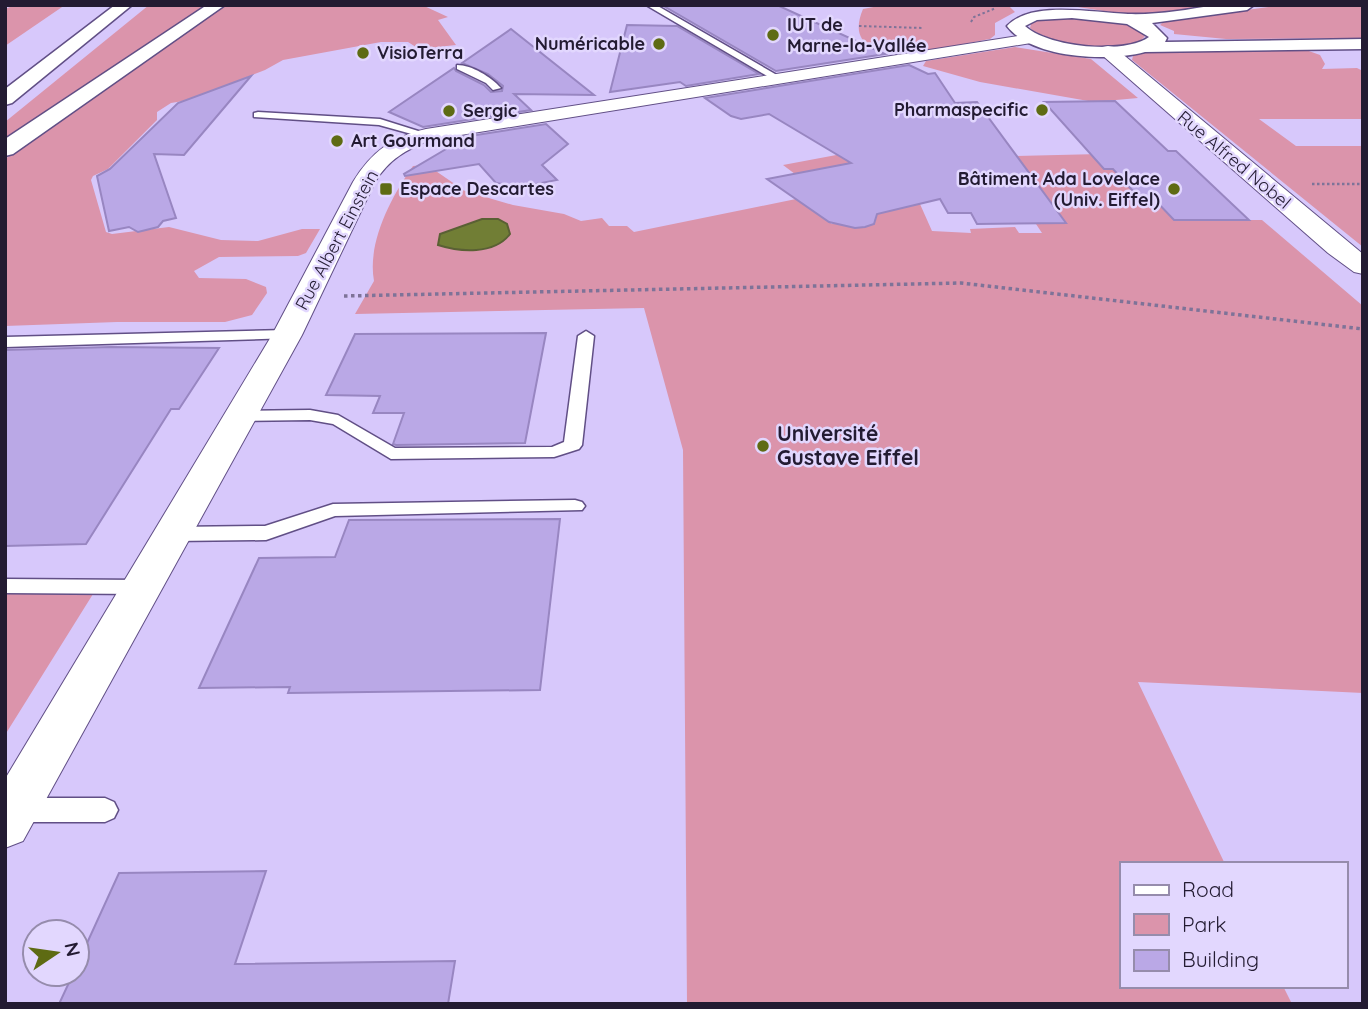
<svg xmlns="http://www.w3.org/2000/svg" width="1368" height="1009" font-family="Quicksand,sans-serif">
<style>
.green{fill:#db94ab}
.water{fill:#717e35;stroke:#5a6034;stroke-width:2}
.building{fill:#baa8e6;stroke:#9886c1;stroke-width:2}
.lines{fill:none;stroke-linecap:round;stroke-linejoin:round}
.lane-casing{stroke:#614f86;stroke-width:3}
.street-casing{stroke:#614f86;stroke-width:2}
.secondary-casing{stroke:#614f86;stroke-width:3}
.highway-casing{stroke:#614f86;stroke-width:3}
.path-far2{stroke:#7e7398;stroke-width:2;stroke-dasharray:2.5 2.5;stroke-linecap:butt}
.path-far1{stroke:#7e7398;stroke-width:2.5;stroke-dasharray:2.5 2.5;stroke-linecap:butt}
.path{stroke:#7e7398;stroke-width:3.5;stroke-dasharray:3.5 3.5;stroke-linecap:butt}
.lane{fill:#fff;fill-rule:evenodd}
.street{fill:#fff;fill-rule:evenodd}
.secondary{fill:#fff;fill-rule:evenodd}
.highway{fill:#fff;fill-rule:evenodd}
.poi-dot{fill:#5e6b13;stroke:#e2d7fe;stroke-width:2.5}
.labels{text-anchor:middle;stroke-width:5;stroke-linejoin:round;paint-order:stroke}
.far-poi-label{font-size:18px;font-weight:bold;fill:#231b32;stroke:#e2d7fe;text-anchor:start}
.far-street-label{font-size:18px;fill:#231b32;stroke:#e2d7fe}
.poi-label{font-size:21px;font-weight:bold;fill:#231b32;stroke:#e2d7fe;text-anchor:start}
</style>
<rect width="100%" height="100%" fill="#d7c8fb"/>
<path class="green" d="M15,5H65L5,46V9Z
M149,5H208L5,140V122Z
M226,5H422L448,17L438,20L456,45L419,49L408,42H381L283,60L265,70L189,100L171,103L157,112V120L108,169L93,176L91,180L106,232L112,234L169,227L221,240L258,241L302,229H320L306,253L298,256L219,257L194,271L199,278L246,279L266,287L267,293L252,315L225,322H117L5,326V159Z
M884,5H1008L1015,12L995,23V35L990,39C960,44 834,78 863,9Z
M1065,5H1217L1142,17Z
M1282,5H1363V38L1226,39L1174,34V31L1160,25L1163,22L1174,20Z
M1065,16C1088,19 1130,15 1145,36C1131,58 1047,44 1030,28L1031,24L1038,20Z
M1015,47L1091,59L1138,98L1094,102L980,82L923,66L926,61Z
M1212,50H1306L1320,55L1325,64L1322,69L1357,68L1363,71V119H1259L1296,146H1363V247L1132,60L1133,56L1140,52Z
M879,147L895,148L932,231L971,233L970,229L1015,227L1019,233H1042L1036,224L1066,223L1016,156L1142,153L1094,158L1104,169H1131L1122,179L1141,200H1166L1165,210L1174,220H1262L1363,306V693L1138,682L1225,864H1121V986H1283L1292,1004H687L683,450L644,308L355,314L374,281C367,243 391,197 413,166L427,165L465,191L513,205L564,214L581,221L602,218L609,226H627L634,232L796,199L832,224L839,222L855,228L872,224L875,219L872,216L879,213L852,163L795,174L783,165Z
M5,594H93L5,735Z"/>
<path class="water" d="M482,219H498L507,224L510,234C494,255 460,252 438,245L440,234Z"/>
<path class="building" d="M662,5H777L885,54L776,71Z
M627,25L677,26L759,74L686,86L680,82L610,92Z
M511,29L594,95L514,94L531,110L423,127L389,112L454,68L456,71L484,85L491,92L502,91L503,86L488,74L462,63Z
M909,65L928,74L935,73L955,103L977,102L1066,223L977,224L971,213H948L940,199L877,214L874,224L865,227L855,228L829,222L767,179L851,163L769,114L741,119L731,116L705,98Z
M251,76L184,155L154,154L176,218L163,221L158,227L138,232L129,227L109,231L97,176L110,169L178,103Z
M1115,101L1168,151H1176L1249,220H1174L1155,200H1141L1113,169H1104L1044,102Z
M546,124L568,144L542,165L557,180L521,187L496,183L479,164L405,176L404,174L458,142L451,139Z
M546,333L525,443L396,445L393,444L404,413H373L380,396L326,395L355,334Z
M111,347L219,348L179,409H171L86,544L5,546V350Z
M560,519L540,690L288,693L290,687L199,688L259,558L335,557L349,520Z
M266,871L235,964L455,961L448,1004H59L73,974H77V965L119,873Z"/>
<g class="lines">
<defs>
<path id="lane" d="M646,5H656L782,78L774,80Z
M457,65C472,65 491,77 501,88L493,90L486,83L457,69Z
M258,112L380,119L431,135L426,138L379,125L254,117V113Z
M287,330L295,335L292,338L5,347V337Z
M586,331L594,336L582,445L579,449L554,457L391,459L333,424L310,420L240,421L231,416L240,411L310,410L338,415L395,448L552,447L564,442L578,336Z
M575,500L582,502L585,506L582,510L335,516L266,540L173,541L166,539L163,534L166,529L173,527L265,526L333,504Z
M5,579L142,580L149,582L153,587L149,592L142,594L5,593Z
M15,798H105L114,802L118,810L114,818L105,822H15L5,817L6,802Z"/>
<path id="street" d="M1031,34L1037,36L1039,39L1037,42L430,140C406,150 389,159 375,182L302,335L23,841L5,848V779L272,335L353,182C371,152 392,137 426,129Z
M1108,46L1114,47L1363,254V274L1354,272L1328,253L1102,55L1100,51L1102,47Z"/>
<path id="secondary" d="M1215,5H1254L1247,10L1152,23L1167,38L1165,42L1363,39V49L1145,52C1108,62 1032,59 1007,26C1031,0 1094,13 1128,14C1157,15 1186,10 1215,5ZM1072,18L1127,24L1149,37C1124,55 1047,47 1025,26L1037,20Z"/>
<path id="highway" d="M115,5H132L12,103L5,105V89Z
M207,5H225L13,154L5,156V139Z"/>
</defs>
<use href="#lane" class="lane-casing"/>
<use href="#street" class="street-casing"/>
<use href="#secondary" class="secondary-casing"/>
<use href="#highway" class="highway-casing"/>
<path class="path-far2" d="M971,22L974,17L996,8
M859,26L923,28"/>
<path class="path-far1" d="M1312,184H1363"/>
<path class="path" d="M344,296L961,283L1363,329"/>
<use href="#lane" class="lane"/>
<use href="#street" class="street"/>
<use href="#secondary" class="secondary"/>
<use href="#highway" class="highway"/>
</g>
<g class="poi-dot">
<circle cx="773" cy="35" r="7"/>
<circle cx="659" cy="44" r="7"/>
<circle cx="363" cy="53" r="7"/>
<circle cx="1042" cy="110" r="7"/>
<circle cx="449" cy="111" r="7"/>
<circle cx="337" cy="141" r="7"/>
<rect x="379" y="182" width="14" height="14" rx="3.5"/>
<circle cx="1174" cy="189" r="7"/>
<circle cx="763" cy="446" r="7"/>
</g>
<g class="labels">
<g class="far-poi-label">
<text x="787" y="31">IUT de<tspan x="787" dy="21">Marne-la-Vallée</tspan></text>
<text x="645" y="50" text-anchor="end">Numéricable</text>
<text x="377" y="59">VisioTerra</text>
<text x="1028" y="116" text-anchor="end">Pharmaspecific</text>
<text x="463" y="117">Sergic</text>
<text x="351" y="147">Art Gourmand</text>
<text x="1160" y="185" text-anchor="end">Bâtiment Ada Lovelace<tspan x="1160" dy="21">(Univ. Eiffel)</tspan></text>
<text x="400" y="195">Espace Descartes</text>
</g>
<g class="far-street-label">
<text transform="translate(1234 160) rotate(40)" y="6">Rue Alfred Nobel</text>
<text transform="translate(337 240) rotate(-62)" y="6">Rue Albert Einstein</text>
</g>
<g class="poi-label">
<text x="777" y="441">Université<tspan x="777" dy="24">Gustave Eiffel</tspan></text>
</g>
</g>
<rect width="1368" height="1009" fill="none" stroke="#231b32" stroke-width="14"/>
<rect x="1120" y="862" width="228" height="126" fill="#e2d7fe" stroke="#968cac" stroke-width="2"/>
<rect x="1134" y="885" width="35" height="10" fill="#ffffff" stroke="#968cac" stroke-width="2"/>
<text x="1182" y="897" font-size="21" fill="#231b32">Road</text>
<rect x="1134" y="914" width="35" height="21" fill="#db94ab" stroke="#968cac" stroke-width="2"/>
<text x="1182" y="932" font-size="21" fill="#231b32">Park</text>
<rect x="1134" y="950" width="35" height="21" fill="#baa8e6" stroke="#968cac" stroke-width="2"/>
<text x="1182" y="967" font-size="21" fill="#231b32">Building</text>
<g transform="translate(56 953) rotate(77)"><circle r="33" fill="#e2d7fe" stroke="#968cac" stroke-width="2"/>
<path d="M0-5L12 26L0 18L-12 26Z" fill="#5e6b13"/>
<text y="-10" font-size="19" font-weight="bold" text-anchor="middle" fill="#231b32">N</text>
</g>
</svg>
